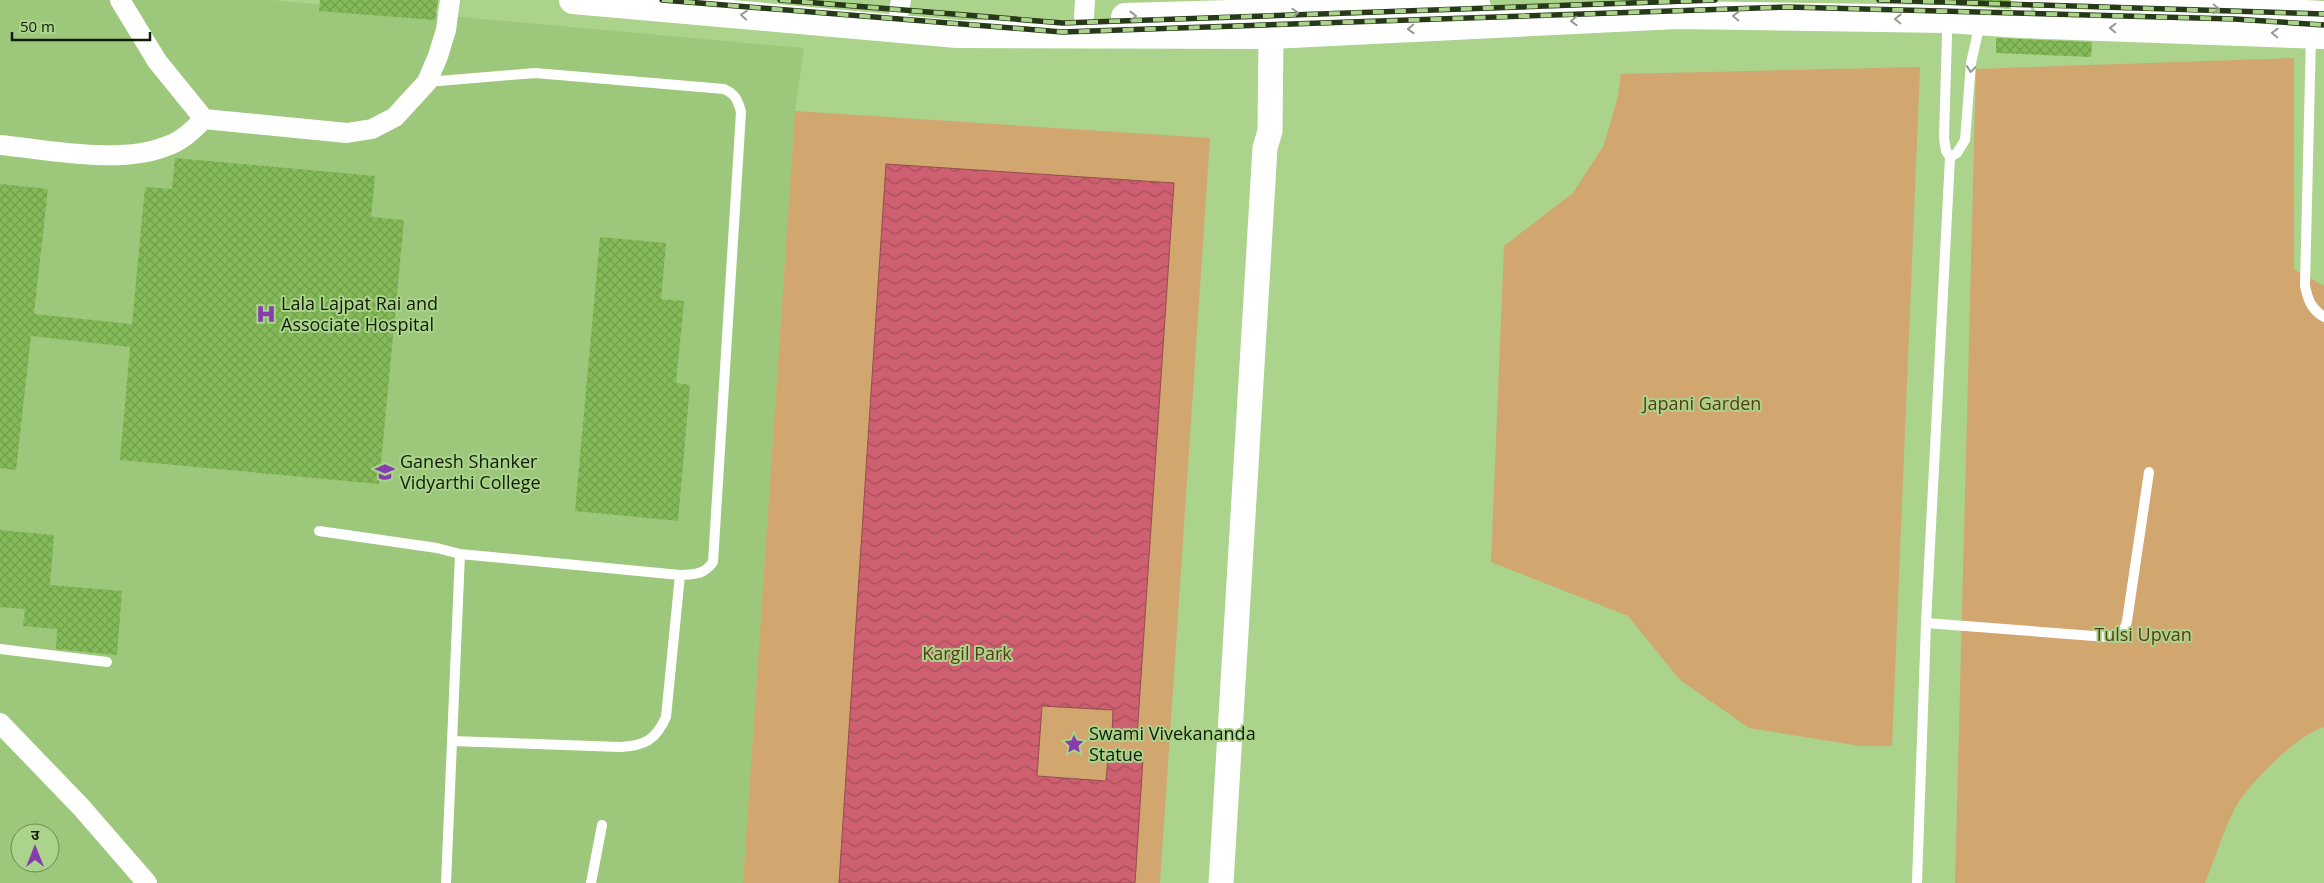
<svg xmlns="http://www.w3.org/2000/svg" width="2324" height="883" font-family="'Open Sans','Noto Sans Devanagari',sans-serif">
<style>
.built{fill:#9dc87b;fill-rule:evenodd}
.green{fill:#d1a66f}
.water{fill:url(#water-waves);stroke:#954c50}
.building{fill:url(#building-cross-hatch)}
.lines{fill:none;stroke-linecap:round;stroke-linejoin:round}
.service{stroke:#fff;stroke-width:10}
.minor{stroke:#fff;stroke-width:20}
.tertiary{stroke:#fff;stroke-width:25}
.secondary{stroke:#fff;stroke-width:28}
.rail-casing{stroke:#273918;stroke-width:5.5}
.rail{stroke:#abd38c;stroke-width:4;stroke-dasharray:11;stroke-linecap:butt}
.oneway{stroke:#939a8e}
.labels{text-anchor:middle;stroke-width:4;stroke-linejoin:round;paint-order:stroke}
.poi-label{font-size:18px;fill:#0f1e03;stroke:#abd38c;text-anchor:start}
.park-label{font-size:18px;fill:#593c14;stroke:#abd38c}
</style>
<defs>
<pattern id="water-waves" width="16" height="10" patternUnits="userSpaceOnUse" patternTransform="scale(1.25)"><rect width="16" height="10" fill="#ce6071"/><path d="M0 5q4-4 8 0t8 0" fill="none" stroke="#a64f5b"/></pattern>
<pattern id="building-cross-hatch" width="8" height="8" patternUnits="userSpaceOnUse" patternTransform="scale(1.25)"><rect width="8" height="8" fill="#85ba58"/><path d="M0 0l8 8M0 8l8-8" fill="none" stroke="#729f4b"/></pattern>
</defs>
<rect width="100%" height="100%" fill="#abd38c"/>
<path class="built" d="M0,0H272L804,48L795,111L743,883H0ZM20,833H50V863H20Z"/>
<path class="green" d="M2294,58V269L2324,286V727C2298,734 2248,784 2235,808C2223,832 2215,858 2205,883H1955L1976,69Z
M1920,67L1892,746H1860L1749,728L1680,680L1628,616L1491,562L1504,246L1573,193L1604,145L1618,96L1621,74Z
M795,111L1210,138L1160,883H743Z"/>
<path class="water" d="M886,164L1174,183L1137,737L1112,736L1113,710L1042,706L1037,776L1106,781L1108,757L1143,759L1135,883H839Z"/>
<path class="building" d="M320,0H438L435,20L319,11Z
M1955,0H2009V8L1955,4Z
M1996,38L2092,42L2091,57L1996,53Z
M175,158L375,176L371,217L404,220L379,484L120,460L130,347L31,336L16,470L0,468V184L48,189L34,314L132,324L145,187L172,189Z
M600,237L666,243L661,299L684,301L676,383L690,385L678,521L575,511Z
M0,530L54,535L50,585L122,591L117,655L56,649L57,629L23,626L25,609L0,607Z"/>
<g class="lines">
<path class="service" d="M2311,35L2305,286C2308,300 2311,309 2324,317
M1950,157L1957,153L1965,140L1971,63L1980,23
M319,531L437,548L460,554L680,575C694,574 704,575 713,562L741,112C738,100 735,94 724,89L535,73L427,82
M1926,623L2107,637C2118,635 2125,632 2127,621L2149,472
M0,649L107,662
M452,741L620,747C644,746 656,740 666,717L680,575
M446,883L460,554
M591,883L602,825
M1917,883L1926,623L1950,157L1946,151L1944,138L1948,0"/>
<path class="minor" d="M120,0L157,61L204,119
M2021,0V24
M899,11L901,0
M1084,17L1085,0
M0,145C50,150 120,165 167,146C182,141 193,130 204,119L347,133L372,129L395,117L427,82L438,56L446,30L450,0
M0,723L81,807L147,883"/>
<path class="tertiary" d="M1221,883L1265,148L1270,131L1271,35L1263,17"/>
<path class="secondary" d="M573,0L957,34L1271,35L1677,15L1947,19L2021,24L2324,35
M2045,0L2324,15
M1125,17L1477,7"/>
<defs>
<path id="rail" d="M662,0L1062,32L1788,7L2234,19L2324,25
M780,0L1063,23L1715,0
M1879,0L2324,14"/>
</defs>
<use href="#rail" class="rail-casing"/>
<use href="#rail" class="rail"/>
</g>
<defs><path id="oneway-chevron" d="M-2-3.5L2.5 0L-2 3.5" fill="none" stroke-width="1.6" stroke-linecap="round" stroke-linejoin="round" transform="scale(1.25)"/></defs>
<g class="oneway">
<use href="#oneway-chevron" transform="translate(2216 9) rotate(3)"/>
<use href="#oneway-chevron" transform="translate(1295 13) rotate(-2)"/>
<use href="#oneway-chevron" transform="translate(744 15) rotate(-175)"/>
<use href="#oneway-chevron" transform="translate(1133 16) rotate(-1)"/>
<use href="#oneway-chevron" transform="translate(1736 16) rotate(-179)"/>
<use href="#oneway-chevron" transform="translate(1898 19) rotate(-179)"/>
<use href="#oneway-chevron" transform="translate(1574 21) rotate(177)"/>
<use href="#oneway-chevron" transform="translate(2113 28) rotate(-178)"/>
<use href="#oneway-chevron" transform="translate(1411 29) rotate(178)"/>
<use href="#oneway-chevron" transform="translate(2275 33) rotate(-179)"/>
<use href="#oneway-chevron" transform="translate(1971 69) rotate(96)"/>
</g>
<defs>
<symbol id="hospital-bare" viewBox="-9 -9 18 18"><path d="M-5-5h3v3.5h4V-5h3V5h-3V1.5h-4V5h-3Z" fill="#883dae" stroke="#abd38c" stroke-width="2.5" paint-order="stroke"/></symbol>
<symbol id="university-bare" viewBox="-9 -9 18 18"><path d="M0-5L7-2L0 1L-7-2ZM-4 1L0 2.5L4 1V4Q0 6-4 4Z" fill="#883dae" stroke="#abd38c" stroke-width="2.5" paint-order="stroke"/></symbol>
<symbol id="sight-bare" viewBox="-9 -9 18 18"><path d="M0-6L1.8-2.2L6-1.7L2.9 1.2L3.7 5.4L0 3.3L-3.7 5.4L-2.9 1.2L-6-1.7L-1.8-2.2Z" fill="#883dae" stroke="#abd38c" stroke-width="2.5" paint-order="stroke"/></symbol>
</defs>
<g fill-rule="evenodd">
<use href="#hospital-bare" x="252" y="300" width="28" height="28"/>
<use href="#university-bare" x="371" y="458" width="28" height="28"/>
<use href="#sight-bare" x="1060" y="730" width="28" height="28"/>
</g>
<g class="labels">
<g class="poi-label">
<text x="281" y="310">Lala Lajpat Rai and<tspan x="281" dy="21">Associate Hospital</tspan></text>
<text x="400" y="468">Ganesh Shanker<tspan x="400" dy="21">Vidyarthi College</tspan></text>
<text x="1089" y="740">Swami Vivekananda<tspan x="1089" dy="21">Statue</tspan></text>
</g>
<g class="park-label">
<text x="1702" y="410">Japani Garden</text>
<text x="2143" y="641">Tulsi Upvan</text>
<text x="967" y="660">Kargil Park</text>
</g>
</g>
<g transform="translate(35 848)"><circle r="24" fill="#abd38c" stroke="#6d8b55"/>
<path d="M0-4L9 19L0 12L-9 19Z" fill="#883dae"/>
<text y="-8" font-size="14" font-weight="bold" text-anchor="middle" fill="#0f1e03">उ</text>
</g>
<path d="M12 32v8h138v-8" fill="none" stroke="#0f1e03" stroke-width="2.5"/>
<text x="20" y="32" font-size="15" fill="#0f1e03" stroke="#abd38c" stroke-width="4" paint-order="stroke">50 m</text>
</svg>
